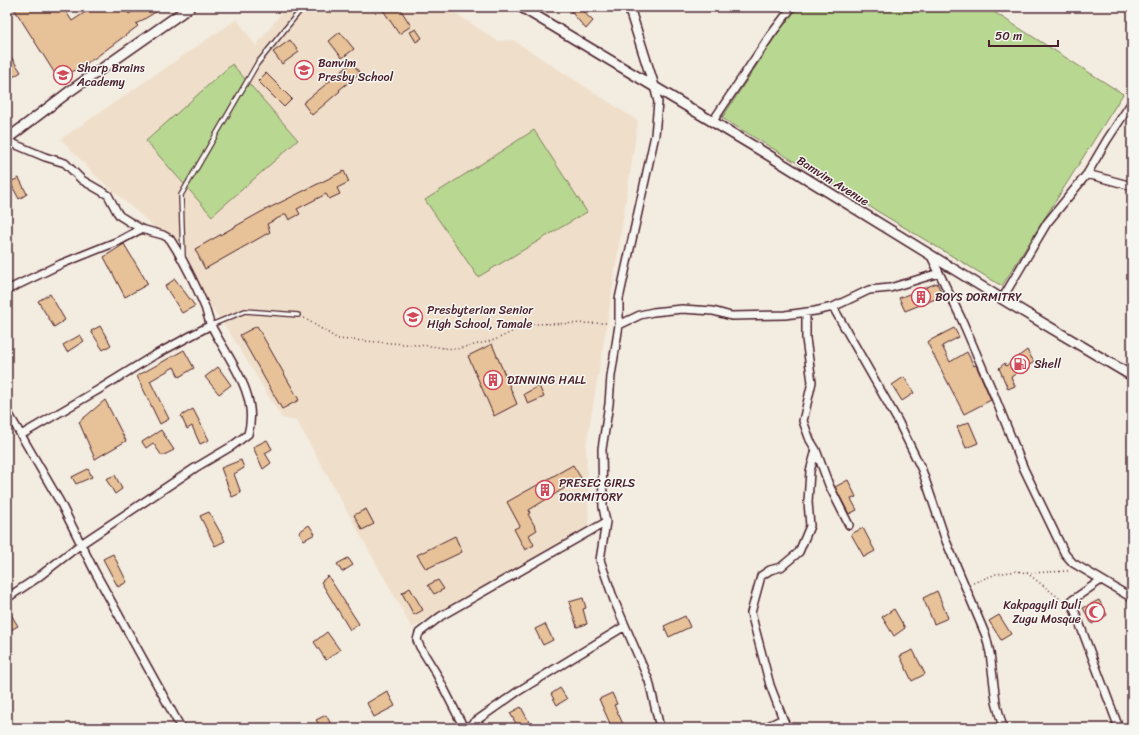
<svg xmlns="http://www.w3.org/2000/svg" width="1139" height="735" font-family="Sriracha,sans-serif">
<style>
.built{fill:#efdfca}
.green{fill:#b8d891;stroke:#817c5e}
.building{fill:#e7c298;stroke:#4a1f2b}
.lines{fill:none;stroke-linecap:round;stroke-linejoin:round}
.service-casing{stroke:#4a1f2b;stroke-width:6}
.minor-casing{stroke:#4a1f2b;stroke-width:10}
.tertiary-casing{stroke:#4a1f2b;stroke-width:12}
.path{stroke:#4a1f2b;stroke-width:1.5;stroke-dasharray:1 3;stroke-linecap:butt}
.service{stroke:#f6f6f2;stroke-width:3.5}
.minor{stroke:#f6f6f2;stroke-width:7}
.tertiary{stroke:#f6f6f2;stroke-width:9}
.labels{text-anchor:middle;stroke-width:3;stroke-linejoin:round;paint-order:stroke}
.poi-label{font-size:12px;fill:#4a1f2b;stroke:#f6f6f2;text-anchor:start}
.street-label{font-size:12px;fill:#4a1f2b;stroke:#f6f6f2}
</style>
<rect width="100%" height="100%" fill="#f3ece0"/>
<filter id="ink" filterUnits="userSpaceOnUse"><feTurbulence type="fractalNoise" baseFrequency=".025" numOctaves="2"/><feDisplacementMap in="SourceGraphic" scale="8" xChannelSelector="R" yChannelSelector="G"/><feConvolveMatrix kernelMatrix="1 2 1 2 8 2 1 2 1" color-interpolation-filters="sRGB"/></filter>
<g filter="url(#ink)">
<path class="built" d="M286,7H446L498,41L513,40L638,121L609,311L586,446L589,530L412,628L297,421L282,418L228,330L151,224L96,176L61,139L237,19L256,46Z"/>
<path class="green" d="M797,7H986L1123,94L1002,286L722,118L785,22Z
M232,64L298,140L212,216L146,141Z
M534,130L587,212L478,277L425,200Z"/>
<path class="building" d="M13,7H63L72,21L93,7H124L129,14L140,7H164L136,24L138,26L95,58L59,80Z
M387,7H399L411,26L399,34L383,10Z
M567,7H578L593,21L586,29Z
M416,29L422,38L416,42L410,32Z
M340,32L354,49L342,58L329,41Z
M290,40L299,52L282,64L273,52Z
M7,51L21,72L7,81Z
M352,63L360,73L339,90L340,91L312,115L303,103Z
M266,73L292,99L284,107L258,81Z
M344,171L349,182L337,188L340,194L329,199L326,194L297,209L300,214L289,220L286,214L267,224L270,232L205,269L195,249L261,212Z
M19,178L27,194L19,199L10,182Z
M124,244L148,284L125,297L104,257Z
M175,279L195,306L182,313L165,286Z
M937,283L943,296L905,311L899,298Z
M50,294L65,320L54,327L38,301Z
M100,326L111,345L103,350L91,331Z
M257,326L299,400L282,409L240,335Z
M954,328L959,337L942,346L950,362L967,352L974,366L976,365L991,400L964,414L927,342Z
M80,335L84,341L67,352L63,345Z
M492,344L517,404L494,416L468,356Z
M184,350L194,368L179,377L174,367L150,381L169,419L160,424L137,376Z
M1027,350L1034,362L1011,377L1015,386L1008,389L999,368L1005,363L1006,366Z
M218,367L231,385L219,394L205,377Z
M904,377L914,393L902,401L892,385Z
M539,386L544,397L528,404L524,394Z
M105,400L126,441L95,459L79,422Z
M193,409L209,440L200,444L192,426L187,429L181,416Z
M969,422L978,443L966,448L957,427Z
M161,430L174,450L162,456L153,443L146,448L142,442Z
M267,440L272,449L265,453L271,463L263,469L253,447Z
M241,460L244,468L234,474L241,493L232,497L221,468Z
M573,465L581,478L529,510L530,513L528,514L537,530L529,535L534,545L525,550L514,529L520,526L507,502Z
M88,469L92,477L76,484L72,477Z
M115,475L122,489L115,494L106,479Z
M848,480L856,497L851,499L857,510L849,514L835,487Z
M366,509L374,524L362,530L354,515Z
M209,512L225,541L215,546L200,516Z
M309,525L315,534L304,540L299,532Z
M863,528L875,551L864,557L851,534Z
M455,536L462,552L426,569L417,555Z
M113,554L127,582L118,587L103,559Z
M348,558L353,565L342,572L337,564Z
M328,576L359,624L350,630L321,582Z
M438,580L444,589L434,594L428,585Z
M410,588L423,610L414,615L402,593Z
M937,591L948,618L934,624L923,598Z
M583,598L586,608L583,609L587,624L577,627L569,602Z
M1099,600L1107,615L1092,624L1083,608Z
M7,608L18,626L7,632Z
M894,609L905,628L894,636L882,617Z
M999,615L1011,634L1001,640L989,621Z
M685,616L690,627L669,637L664,626Z
M545,624L553,640L543,645L535,629Z
M327,632L340,650L326,660L314,642Z
M913,650L925,674L912,681L900,656Z
M560,688L567,699L557,705L551,694Z
M387,691L395,706L374,717L367,703Z
M612,693L617,704L614,705L625,728H612L599,699Z
M521,707L529,722L518,727L510,713Z
M326,715L333,728H321L316,720Z"/>
<g class="lines">
<defs>
<path id="service" d="M183,257L181,195L257,64L303,7
M211,325L245,311L298,315"/>
<path id="minor" d="M654,86L658,102L655,135L619,299V325L611,376L609,404L602,449L603,507L606,522L600,560L614,600L649,681L660,728
M713,121L770,36L792,7
M7,141L45,157L65,163L82,180L108,195L117,212L120,216L141,229L163,235L170,239C183,259 196,286 205,307C207,313 208,319 211,325C227,358 260,394 248,434L232,446L195,468L81,544L37,578L7,598
M1087,174L1132,186
M930,254L961,318L992,390L1024,469L1065,554L1073,563L1132,598
M7,290L61,264L121,240L141,229
M1002,299L1047,223L1087,174L1107,140L1132,102
M833,307L898,421L922,470L946,541L986,636L990,653L996,702L1003,728
M806,312V339L812,382L803,421L810,440L816,450L829,485L849,525
M619,325L640,315L653,312L682,309L713,311L731,316L785,315L815,311L833,307L869,290L890,288L939,273
M7,411L60,502L95,572L181,728
M21,435L98,390L153,356L211,325
M1101,580L1071,601L1119,728
M783,719L770,685L751,613L761,576L770,570L781,567L799,552L810,526L808,502L810,471L816,450
M464,728L436,673L420,647L417,640L419,633L441,616L606,522
M466,728L517,692L625,626
M764,728L783,719L787,728"/>
<path id="tertiary" d="M521,7L765,153L1002,299L1132,376
M629,7L654,86
M7,139L70,91L190,7"/>
</defs>
<use href="#service" class="service-casing"/>
<use href="#minor" class="minor-casing"/>
<use href="#tertiary" class="tertiary-casing"/>
<path class="path" d="M304,318L338,339L431,346L443,348L457,349L495,340L528,324L607,323
M1027,573L1069,571
M973,583L996,574L1017,571L1027,573L1063,601"/>
<use href="#service" class="service"/>
<use href="#minor" class="minor"/>
<use href="#tertiary" class="tertiary"/>
</g>
</g>
<defs>
<symbol id="school-ring" viewBox="-11 -11 22 22"><circle r="9.5" fill="#f6f6f2" stroke="#d1495b" stroke-width="1.5"/><path d="M0-5L7-2L0 1L-7-2ZM-4 1L0 2.5L4 1V4Q0 6-4 4Z" fill="#d1495b"/></symbol>
<symbol id="building-ring" viewBox="-11 -11 22 22"><circle r="9.5" fill="#f6f6f2" stroke="#d1495b" stroke-width="1.5"/><path d="M-4-6H4V6H1V3H-1V6H-4ZM-2.5-4.3h1.7v1.8h-1.7ZM.8-4.3h1.7v1.8H.8ZM-2.5-1h1.7V.8h-1.7ZM.8-1h1.7V.8H.8Z" fill="#d1495b"/></symbol>
<symbol id="fuel-ring" viewBox="-11 -11 22 22"><circle r="9.5" fill="#f6f6f2" stroke="#d1495b" stroke-width="1.5"/><path d="M-5.5-6h7V0h2V4h1.3V-2.5L3-4.5l.8-.8L6-3V5H2.5V1h-1V6h-7ZM-4.2-4.7v3.2H.2V-4.7Z" fill="#d1495b"/></symbol>
<symbol id="mosque-ring" viewBox="-11 -11 22 22"><circle r="9.5" fill="#f6f6f2" stroke="#d1495b" stroke-width="1.5"/><path d="M3.5-4.9A6 6 0 1 0 3.5 4.9A5 5 0 1 1 3.5-4.9Z" fill="#d1495b"/></symbol>
</defs>
<g fill-rule="evenodd">
<use href="#school-ring" x="293" y="59" width="22" height="22"/>
<use href="#school-ring" x="52" y="64" width="22" height="22"/>
<use href="#building-ring" x="910" y="286" width="22" height="22"/>
<use href="#school-ring" x="402" y="306" width="22" height="22"/>
<use href="#fuel-ring" x="1009" y="353" width="22" height="22"/>
<use href="#building-ring" x="482" y="369" width="22" height="22"/>
<use href="#building-ring" x="534" y="479" width="22" height="22"/>
<use href="#mosque-ring" x="1084" y="601" width="22" height="22"/>
</g>
<g class="labels">
<g class="poi-label">
<text x="318" y="67">Banvim<tspan x="318" dy="14">Presby School</tspan></text>
<text x="77" y="72">Sharp Brains<tspan x="77" dy="14">Academy</tspan></text>
<text x="935" y="301">BOYS DORMITRY</text>
<text x="427" y="314">Presbyterian Senior<tspan x="427" dy="14">High School, Tamale</tspan></text>
<text x="1034" y="368">Shell</text>
<text x="507" y="384">DINNING HALL</text>
<text x="559" y="487">PRESEC GIRLS<tspan x="559" dy="14">DORMITORY</tspan></text>
<text x="1081" y="609" text-anchor="end">Kakpagyili Duli<tspan x="1081" dy="14">Zugu Mosque</tspan></text>
</g>
<g class="street-label">
<text transform="translate(833 181) rotate(32)" y="4">Bamvim Avenue</text>
</g>
</g>
<rect width="1139" height="735" fill="none" stroke="#f6f6f2" stroke-width="24"/>
<rect x="12" y="12" width="1115" height="711" fill="none" stroke="#4a1f2b" stroke-width="1.5" filter="url(#ink)"/>
<path d="M989 40v6h69v-6" fill="none" stroke="#4a1f2b" stroke-width="2"/>
<text x="995" y="40" font-size="12" fill="#4a1f2b" stroke="#f6f6f2" stroke-width="3" paint-order="stroke">50 m</text>
</svg>
